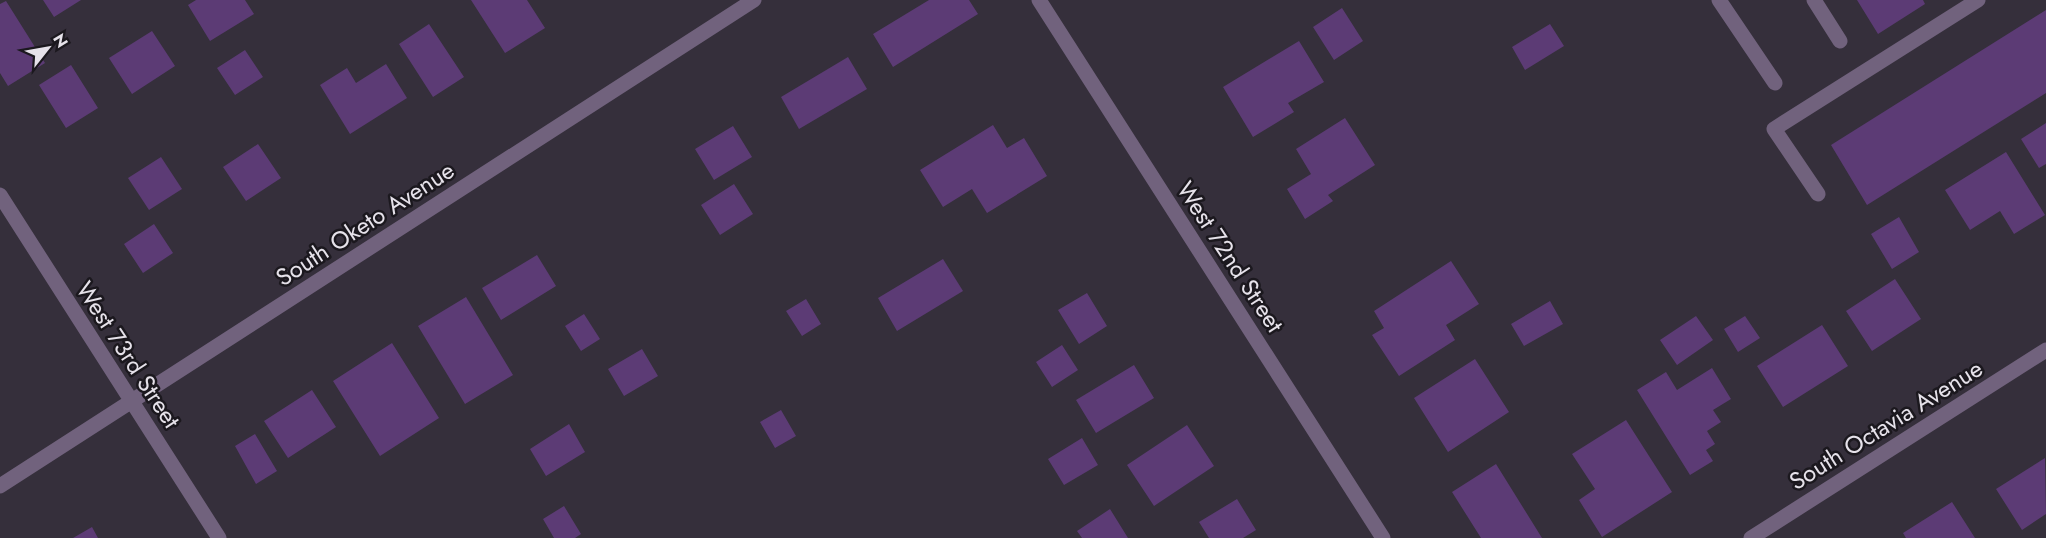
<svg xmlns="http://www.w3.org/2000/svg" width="2046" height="538" font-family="Jost,sans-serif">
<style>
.building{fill:#5c3b75}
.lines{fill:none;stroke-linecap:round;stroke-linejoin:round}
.lane{stroke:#71627d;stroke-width:15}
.street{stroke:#71627d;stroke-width:15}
.labels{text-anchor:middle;stroke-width:5;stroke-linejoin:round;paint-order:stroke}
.street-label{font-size:24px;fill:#e6e2ea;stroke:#1b181e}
</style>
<rect width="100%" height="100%" fill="#352f3b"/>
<path class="building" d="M43,0H81L54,17Z
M196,0H245L254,14L210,41L188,5Z
M471,0H527L545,28L505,53Z
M929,0H969L978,14L893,67L873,34Z
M1857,0H1923L1925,4L1878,34Z
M6,1L45,63L8,86L0,73V4Z
M1342,8L1363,41L1334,60L1313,27Z
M2046,10V93L1867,205L1831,145Z
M429,24L464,77L433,97L399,44Z
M1550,24L1564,46L1525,70L1512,47Z
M152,31L175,66L132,94L109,58Z
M1299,41L1324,82L1288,103L1294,112L1253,137L1223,87Z
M245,50L263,77L235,95L217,68Z
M848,57L867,89L799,129L781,97Z
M386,64L407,98L350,134L320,85L347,68L356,83Z
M71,65L98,108L66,128L39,85Z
M1345,118L1375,165L1328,195L1333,201L1305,219L1287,189L1311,174L1296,149Z
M2046,123V164L2039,168L2021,139Z
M993,125L1007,148L1024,138L1047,176L987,213L972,189L943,207L920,170Z
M733,126L752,157L714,180L695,149Z
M258,144L281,178L246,201L223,167Z
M2006,152L2045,215L2014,234L2000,211L1970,230L1945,190Z
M161,157L182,189L149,210L128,178Z
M734,184L753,214L720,235L701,205Z
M1899,217L1919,252L1892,269L1871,234Z
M154,224L173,253L143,273L124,244Z
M537,255L556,286L501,320L482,288Z
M943,259L963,291L897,331L878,298Z
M1451,261L1479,304L1446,325L1455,340L1399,376L1372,335L1384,328L1374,311Z
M1895,279L1921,319L1872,351L1846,311Z
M1087,293L1107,326L1079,344L1058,310Z
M466,297L513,375L465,404L418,326Z
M806,299L821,324L802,336L786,311Z
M1550,301L1563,324L1524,346L1511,324Z
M584,314L600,339L581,351L565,326Z
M1696,316L1713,340L1677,365L1660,340Z
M1745,316L1760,338L1738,352L1724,329Z
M1822,325L1848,366L1783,407L1757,366Z
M392,343L439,418L380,456L333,381Z
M1062,345L1078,370L1052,387L1036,362Z
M642,349L658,376L624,396L608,369Z
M1475,359L1509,412L1448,452L1414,398Z
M1134,365L1154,398L1096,433L1076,400Z
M1712,368L1731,399L1713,410L1721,422L1707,431L1715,444L1706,450L1713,461L1690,475L1637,390L1666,372L1677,390Z
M312,390L336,427L288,458L264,421Z
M781,410L796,436L775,448L760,422Z
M1626,420L1672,492L1602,537L1579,500L1595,489L1572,454Z
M569,424L585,452L546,476L530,449Z
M1187,425L1214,466L1154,506L1127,465Z
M255,434L277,471L256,484L235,446Z
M1082,438L1098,465L1064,485L1048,459Z
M2045,458L2046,514L2022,530L1996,489Z
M1496,464L1542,538H1481L1452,492Z
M1237,499L1256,530L1243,538H1209L1199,522Z
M1952,502L1975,538H1906L1903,533Z
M564,506L581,534L575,538H554L543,519Z
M1110,509L1128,538H1082L1077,531Z
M92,527L98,538H73Z"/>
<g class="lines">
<path class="lane" d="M1719,0L1775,83
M1814,0L1840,41
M1818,194L1774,129L1978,0"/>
<path class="street" d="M1039,0L1383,538
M0,195L219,538
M0,486L754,0
M1751,538L2046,350"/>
</g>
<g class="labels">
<g class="street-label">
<text transform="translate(365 224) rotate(-33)" y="8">South Oketo Avenue</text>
<text transform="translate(1230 257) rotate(57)" y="8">West 72nd Street</text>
<text transform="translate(128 355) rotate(57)" y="8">West 73rd Street</text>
<text transform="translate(1886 425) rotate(-32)" y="8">South Octavia Avenue</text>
</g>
</g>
<g transform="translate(48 48) rotate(59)" stroke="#1b181e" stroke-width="4.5" paint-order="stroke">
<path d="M0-4.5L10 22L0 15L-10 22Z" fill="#e6e2ea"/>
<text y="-9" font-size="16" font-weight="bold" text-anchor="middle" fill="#e6e2ea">N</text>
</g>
</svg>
